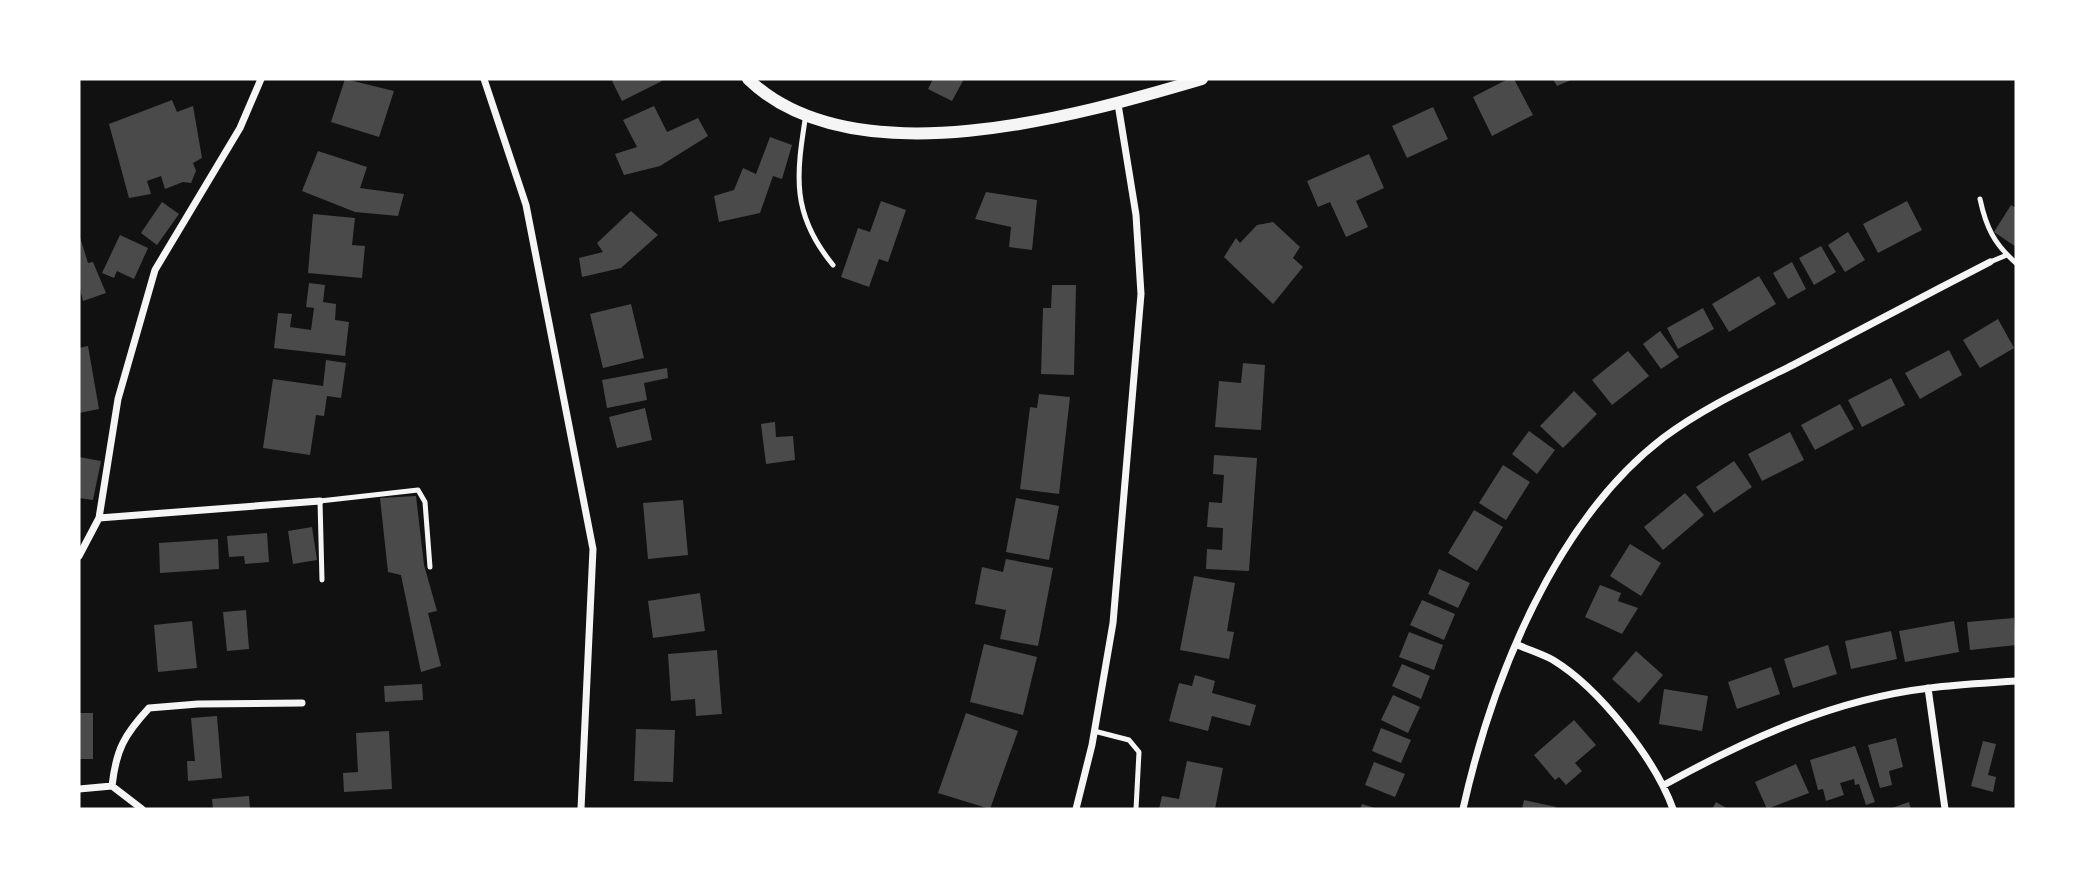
<svg xmlns="http://www.w3.org/2000/svg" width="2095" height="888" font-family="'IBM Plex Sans',sans-serif">
<style>
.building{fill:#4a4a4a}
.lines{fill:none;stroke-linecap:round;stroke-linejoin:round}
.service{stroke:#f5f5f5;stroke-width:5}
.minor{stroke:#f5f5f5;stroke-width:7}
.tertiary{stroke:#f5f5f5;stroke-width:12}
</style>
<rect width="100%" height="100%" fill="#111"/>
<path class="building" d="M345,79L394,91L379,137L331,122Z
M616,79H661L662,81L622,101L612,81Z
M933,79H964L952,101L928,89Z
M1508,79H1514L1533,115L1492,136L1473,97Z
M1553,79H1573L1557,86Z
M172,100L177,112L193,106L202,158L193,163L196,171L191,183L183,182L165,189L161,176L147,181L151,194L129,198L109,124Z
M654,106L667,132L698,118L708,136L660,166L624,175L615,154L637,147L623,120Z
M1433,107L1448,139L1407,158L1392,126Z
M770,137L792,145L782,179L773,176L760,213L719,222L714,196L734,190L743,168L756,174Z
M318,151L367,167L360,188L404,194L398,216L355,212L302,191Z
M1369,154L1384,188L1356,201L1368,227L1346,237L1330,202L1318,207L1307,181Z
M986,192L1037,200L1032,250L1009,247L1011,227L975,219Z
M881,201L906,210L888,262L879,259L869,287L841,277L858,228L870,232Z
M1907,201L1922,230L1878,253L1863,224Z
M162,202L179,214L157,245L141,233Z
M2011,205L2016,208V247L1994,232Z
M631,211L658,235L621,268L582,277L579,258L603,252L597,243Z
M313,214L355,218L352,245L365,246L362,278L308,273Z
M1273,222L1300,247L1293,258L1303,267L1273,304L1224,257L1236,238L1240,243L1257,225Z
M1848,232L1865,260L1845,272L1828,245Z
M79,234L88,263L93,262L106,293L83,301L79,284Z
M120,235L148,248L134,279L117,271L114,278L102,273Z
M1821,246L1836,272L1814,285L1799,258Z
M1792,262L1806,289L1788,299L1773,273Z
M1759,276L1776,304L1729,332L1712,304Z
M309,283L325,285L323,302L336,304L335,320L349,322L345,356L274,348L278,313L292,314L290,327L311,330L314,308L306,307Z
M1052,285H1076L1074,375L1041,374L1043,308H1051Z
M631,304L644,358L603,368L590,314Z
M1703,308L1714,329L1678,349L1667,328Z
M1998,319L2014,348L1980,368L1963,340Z
M1660,331L1679,357L1661,369L1643,344Z
M88,346L99,409L79,413V348Z
M1949,350L1962,375L1920,399L1905,373Z
M1628,351L1649,376L1612,405L1592,380Z
M326,360L346,363L341,398L327,396L324,416L316,415L310,455L263,448L273,379L323,386Z
M1243,363L1265,365L1261,430L1215,427L1219,381L1241,383Z
M667,368L668,378L644,383L647,400L607,408L602,380Z
M1891,378L1905,405L1862,427L1848,400Z
M1574,391L1597,414L1563,448L1540,426Z
M1039,394L1070,397L1059,494L1020,489L1030,407L1037,408Z
M1840,404L1854,429L1815,450L1801,425Z
M645,408L652,440L617,448L609,417Z
M775,422L776,437L793,436L795,460L766,464L761,424Z
M1529,431L1555,450L1537,474L1512,454Z
M1790,432L1804,460L1762,481L1748,454Z
M1214,455L1257,458L1249,571L1206,569L1207,549L1222,550L1223,528L1207,527L1209,502L1222,503L1224,475L1213,474Z
M79,457L101,461L93,500L79,498Z
M1734,461L1752,487L1714,513L1696,487Z
M1503,465L1530,482L1506,520L1479,503Z
M1685,493L1704,515L1663,550L1644,527Z
M416,496L424,565L437,611L428,613L441,666L421,672L401,575L388,572L380,498Z
M1016,498L1059,506L1049,560L1006,552Z
M683,500L688,555L648,559L643,503Z
M1474,510L1503,527L1477,571L1448,553Z
M312,527L317,560L293,564L288,531Z
M267,533L269,562L245,564L244,556L229,557L227,536Z
M218,539L219,569L160,573L159,543Z
M1630,544L1661,563L1641,596L1610,576Z
M1006,559L1053,568L1038,646L1000,639L1006,610L975,604L982,567L1003,572Z
M1439,569L1470,583L1458,608L1428,594Z
M1194,576L1235,583L1227,631L1234,632L1229,659L1180,650Z
M1600,585L1621,593L1618,601L1638,608L1622,634L1585,617Z
M700,593L705,631L653,638L648,601Z
M1422,600L1455,614L1444,640L1410,625Z
M246,610L249,649L227,651L223,612Z
M2014,618L2016,645L1970,650L1967,622Z
M192,621L197,668L158,672L154,625Z
M1954,621L1959,652L1905,662L1899,631Z
M1891,631L1897,659L1851,669L1845,641Z
M1409,632L1443,645L1434,670L1399,657Z
M984,644L1037,657L1023,715L970,702Z
M1828,645L1837,674L1793,688L1784,659Z
M717,650L722,714L696,716L695,699L671,701L668,654Z
M1636,651L1663,675L1639,703L1612,679Z
M1402,664L1430,676L1421,699L1392,686Z
M1771,667L1780,694L1737,709L1728,682Z
M1195,675L1215,681L1212,693L1256,705L1250,726L1212,716L1208,731L1169,721L1179,683L1192,686Z
M422,684L423,700L385,702L384,686Z
M1664,689L1708,696L1702,731L1659,724Z
M1393,695L1420,707L1408,733L1381,720Z
M79,713H93V759H79Z
M966,713L1018,731L990,809L938,793Z
M217,716L222,778L188,781L187,761H195L191,718Z
M1574,720L1596,745L1575,763L1582,771L1566,785L1559,777L1555,780L1534,755Z
M1381,728L1411,740L1401,763L1372,751Z
M636,729L675,730L673,782L634,781Z
M389,731L392,789L344,792L343,773L358,772L356,733Z
M1896,738L1903,767L1889,771L1892,785L1880,788L1868,745Z
M1983,741L1996,744L1988,775L1996,777L1993,792L1971,786Z
M1855,746L1875,802L1866,805L1859,784L1855,785L1854,779L1840,783L1844,795L1826,801L1823,789L1818,790L1810,760Z
M1187,761L1223,768L1215,809H1159L1162,796L1179,799Z
M1374,762L1405,774L1395,797L1365,785Z
M1796,764L1809,793L1767,809L1755,782Z
M249,796L250,809H213L212,799Z
M1524,800L1556,807L1555,809H1522Z
M1716,802L1728,809H1712Z
M1909,802L1911,809H1889Z
M1362,804L1378,809H1360Z"/>
<g class="lines">
<path class="service" d="M806,114C796,176 791,214 833,265
M1980,199C1986,227 1994,244 2016,263
M1990,262L2007,255
M322,580L320,501L418,490L425,502L430,567
M1094,731L1129,740L1139,752L1136,809"/>
<path class="minor" d="M484,79L526,205L593,549L581,809
M99,518L320,501
M79,556L99,518L118,399L155,270L240,128L261,79
M1518,645C1529,650 1542,654 1553,660C1599,688 1655,759 1673,809
M1928,688L1945,809
M1664,785C1747,739 1835,699 1930,688C1959,684 1988,683 2016,681
M112,786C116,750 124,735 149,708L198,704L302,703
M79,789L112,786L142,809
M1076,809L1092,745L1113,623L1141,294L1136,215L1118,104
M1463,809C1492,679 1555,521 1663,438C1703,408 1749,387 1793,365C1858,331 1924,296 1990,262"/>
<path class="tertiary" d="M748,79C854,181 1080,115 1202,79"/>
</g>
<rect width="2095" height="888" fill="none" stroke="#ffffff" stroke-width="161"/>
</svg>
